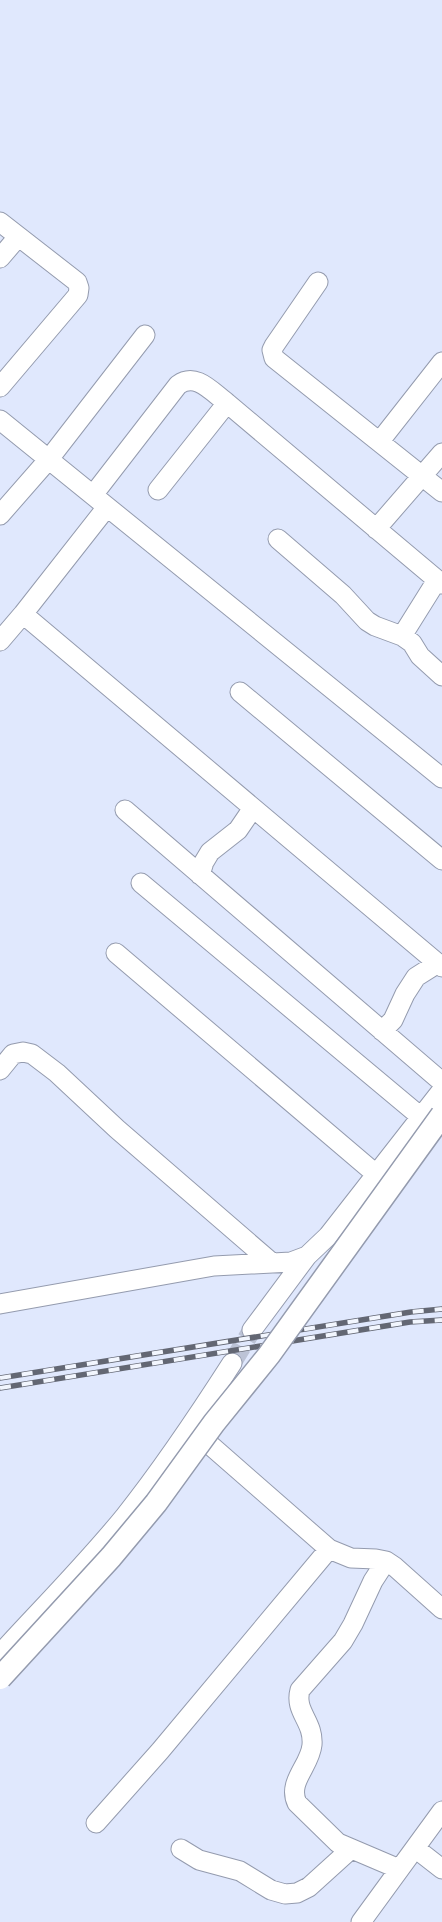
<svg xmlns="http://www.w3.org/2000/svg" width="442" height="1922" font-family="Manrope,sans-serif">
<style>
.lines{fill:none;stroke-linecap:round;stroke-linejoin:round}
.minor-tunnel{stroke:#bcc3d6;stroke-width:19;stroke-dasharray:19 9;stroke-linecap:butt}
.minor-casing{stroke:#949bae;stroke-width:21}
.minor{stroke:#fff;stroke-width:19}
.rail-casing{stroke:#636773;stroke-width:5.5}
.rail{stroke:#f2f6fe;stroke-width:4;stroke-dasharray:11;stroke-linecap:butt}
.major-bridge-casing{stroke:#949bae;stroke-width:25;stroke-linecap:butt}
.major-bridge{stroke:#fff;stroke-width:22}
</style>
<rect width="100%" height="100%" fill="#e0e8fd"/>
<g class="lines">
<path class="minor-tunnel" d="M232,1363L252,1330"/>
<defs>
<path id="minor" d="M0,222L77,282L79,288L78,295L0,387
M0,258L18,237
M318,282L274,346L272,350L274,358L442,492
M0,420L442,778
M380,441L442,362
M158,490L227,403
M93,495L178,385C196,372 211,391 227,403L442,584
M0,515L49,459L145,335
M376,529L442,453
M278,539L343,595L367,621L375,626L402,636L412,643L420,656L442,676
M23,614L442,967
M402,636L437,580
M0,641L23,614L107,507
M240,692L442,860
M125,810L442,1082
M200,875L204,862L210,852L238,830L253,808
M141,883L421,1117
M116,953L377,1175
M382,1031L393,1020L405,994L416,977L438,963
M0,1070L13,1054L23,1052L32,1054L57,1073L117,1129L272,1263
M0,1304L214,1266L291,1262L307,1256L328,1236L442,1090
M252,1330L307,1256
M193,1430L329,1549L351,1558L376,1559L386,1561L395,1567L442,1609
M386,1561L373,1581L353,1624L343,1641L300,1690C294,1712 314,1721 312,1745C310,1766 287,1782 297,1803L338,1843L399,1869
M0,1654C42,1608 86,1564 125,1516C164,1467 198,1416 232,1363
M96,1823L160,1751L329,1549
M415,1848L442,1869
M181,1849L199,1860L240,1871L271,1890L285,1894L297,1893L309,1887L351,1849
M361,1922L442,1811"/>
</defs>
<use href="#minor" class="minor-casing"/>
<use href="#minor" class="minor"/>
<defs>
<path id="rail" d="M0,1378L411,1312L442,1309
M0,1388L410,1322L442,1320"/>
</defs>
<use href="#rail" class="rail-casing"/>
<use href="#rail" class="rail"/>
<defs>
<path id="major-bridge" d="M0,1678L111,1557L156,1503L214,1423L269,1355L442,1115"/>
</defs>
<use href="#major-bridge" class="major-bridge-casing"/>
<use href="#major-bridge" class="major-bridge"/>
</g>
</svg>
